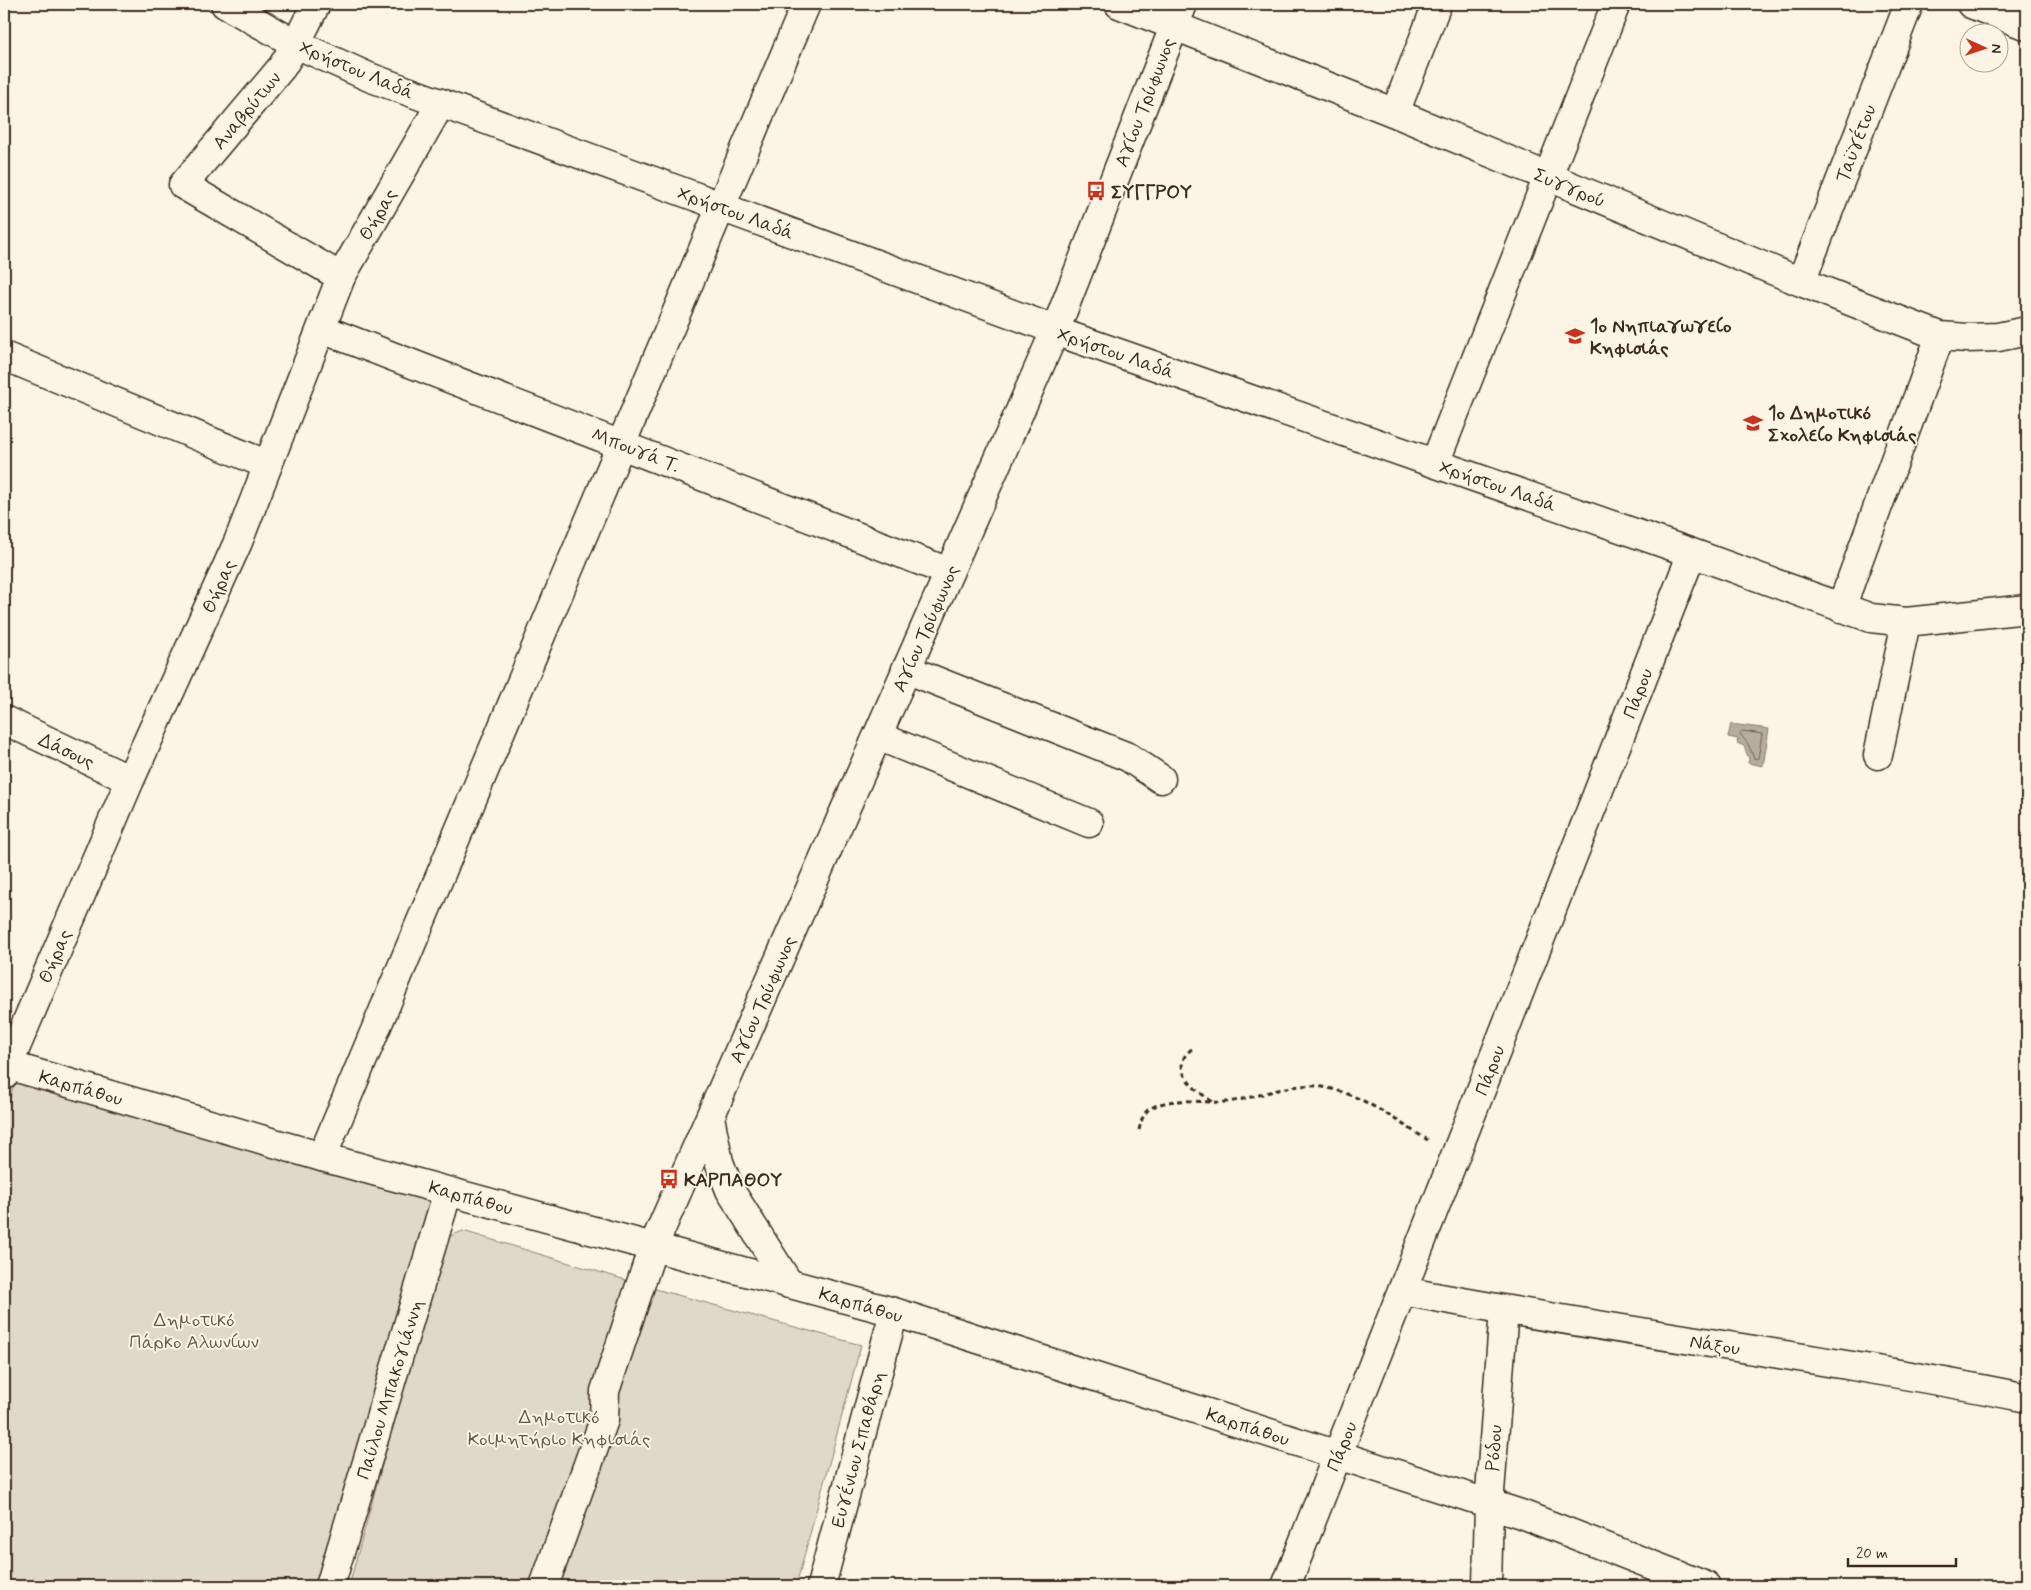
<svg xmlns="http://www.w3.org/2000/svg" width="2031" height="1590" font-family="Mynerve,sans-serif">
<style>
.green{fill:#e0d8c8;stroke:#8e8173}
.water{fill:#b7ad9e;stroke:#85796b}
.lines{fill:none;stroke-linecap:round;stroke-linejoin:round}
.shore{stroke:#6d5e51;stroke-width:1}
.minor-casing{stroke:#3b2a1e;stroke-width:31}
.major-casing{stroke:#3b2a1e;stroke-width:31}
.path{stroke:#3b2a1e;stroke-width:3;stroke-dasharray:5 4;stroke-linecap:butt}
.minor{stroke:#fcf5e5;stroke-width:28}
.major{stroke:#fcf5e5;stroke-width:28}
.labels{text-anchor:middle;stroke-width:4;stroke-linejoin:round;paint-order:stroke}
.street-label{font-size:19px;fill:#3b2a1e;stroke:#fcf5e5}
.poi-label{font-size:19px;font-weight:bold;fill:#3b2a1e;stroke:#fcf5e5;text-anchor:start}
.park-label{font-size:19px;fill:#645648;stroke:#fcf5e5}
</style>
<rect width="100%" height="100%" fill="#fcf5e5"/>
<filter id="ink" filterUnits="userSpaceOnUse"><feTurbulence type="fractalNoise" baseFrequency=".02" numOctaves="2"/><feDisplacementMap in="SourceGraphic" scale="10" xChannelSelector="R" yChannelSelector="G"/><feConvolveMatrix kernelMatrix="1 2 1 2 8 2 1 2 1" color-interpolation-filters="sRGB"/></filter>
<g filter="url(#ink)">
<path class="green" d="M16,1078L433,1201L316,1586H4V1115Z
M463,1231L659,1290L861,1345L796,1586H349L440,1253L450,1236Z"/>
<path class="water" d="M1731,724L1769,729L1763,766L1748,763L1749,759L1744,746L1737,743L1738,739L1728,737Z"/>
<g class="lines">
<path class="shore" d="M1743,731L1762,734L1758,759L1754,758L1748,744L1740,734Z"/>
<defs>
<path id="minor" d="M316,4L296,44L282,67L183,185L341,277
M1119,4L1395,113L1801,282L1940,336L1967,338L1998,337L2027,331
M1183,4L1055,331L1692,553L1871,618L1906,622L2027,609
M1971,4L2027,26
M1395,113L1437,4
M1801,282L1909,4
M322,329L949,572
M4,356L268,465
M1435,463L1616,4
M1841,608L1940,336
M906,669L1128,757L1161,779
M4,720L130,780
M878,736L1089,823
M1878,755L1906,622
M4,1064L322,1157
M4,1075L130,780L238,542L341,277L441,103
M1403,1291C1610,1331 1820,1356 2027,1398
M544,1586L604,1420L605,1391L653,1247L894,1312L1521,1514L1706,1586
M821,1586L894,1312
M1286,1586L1692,553
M1487,1586L1489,1505L1504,1310"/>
<path id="major" d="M225,4L296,44L369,77L705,200L721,207L1045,326L1055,331L653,1247L322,1157C483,773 645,388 806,4
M710,1117L719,1162L730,1190L789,1284
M330,1586L448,1191"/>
</defs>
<use href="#minor" class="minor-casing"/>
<use href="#major" class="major-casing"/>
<path class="path" d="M1192,1049C1189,1051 1185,1055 1184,1058C1175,1076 1201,1094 1213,1102
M1139,1130C1141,1122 1143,1112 1151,1108C1175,1095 1201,1104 1226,1102C1256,1099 1286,1083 1316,1086C1359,1091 1392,1119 1428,1140"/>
<use href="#minor" class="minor"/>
<use href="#major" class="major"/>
</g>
</g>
<defs>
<symbol id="bus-bare" viewBox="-9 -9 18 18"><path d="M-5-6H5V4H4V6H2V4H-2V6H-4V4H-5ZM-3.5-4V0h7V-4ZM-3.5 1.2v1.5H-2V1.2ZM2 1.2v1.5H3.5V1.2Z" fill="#c8321e" stroke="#fcf5e5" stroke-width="2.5" paint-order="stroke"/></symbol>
<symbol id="school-bare" viewBox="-9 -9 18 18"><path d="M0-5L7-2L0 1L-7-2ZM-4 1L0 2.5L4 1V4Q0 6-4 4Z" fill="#c8321e" stroke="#fcf5e5" stroke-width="2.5" paint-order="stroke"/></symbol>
</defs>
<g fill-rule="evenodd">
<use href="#bus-bare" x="1082" y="177" width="28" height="28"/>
<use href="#school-bare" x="1561" y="322" width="28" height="28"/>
<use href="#school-bare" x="1739" y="409" width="28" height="28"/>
<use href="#bus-bare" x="655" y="1165" width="28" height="28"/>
</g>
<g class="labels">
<g class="street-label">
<text transform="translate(357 69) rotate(23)" y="7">Χρήστου Λαδά</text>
<text transform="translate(1144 102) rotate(-69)" y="7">Αγίου Τρύφωνος</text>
<text transform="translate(246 110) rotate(-50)" y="7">Αναβρύτων</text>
<text transform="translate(1855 143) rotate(-69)" y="7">Ταϋγέτου</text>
<text transform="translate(1570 187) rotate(22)" y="7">Συγγρού</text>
<text transform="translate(736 212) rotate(20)" y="7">Χρήστου Λαδά</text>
<text transform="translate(377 214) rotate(-60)" y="7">Θήρας</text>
<text transform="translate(1116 352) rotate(19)" y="7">Χρήστου Λαδά</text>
<text transform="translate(636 449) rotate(21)" y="7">Μπουγά Τ.</text>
<text transform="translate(1498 485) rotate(19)" y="7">Χρήστου Λαδά</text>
<text transform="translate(218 586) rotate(-66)" y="7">Θήρας</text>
<text transform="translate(925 628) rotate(-66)" y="7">Αγίου Τρύφωνος</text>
<text transform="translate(1637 693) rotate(-69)" y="7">Πάρου</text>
<text transform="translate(67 750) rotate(25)" y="7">Δάσους</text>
<text transform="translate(54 956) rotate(-67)" y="7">Θήρας</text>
<text transform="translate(762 999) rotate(-66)" y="7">Αγίου Τρύφωνος</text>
<text transform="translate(1489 1070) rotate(-69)" y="7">Πάρου</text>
<text transform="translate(81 1087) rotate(16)" y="7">Καρπάθου</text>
<text transform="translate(471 1197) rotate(15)" y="7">Καρπάθου</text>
<text transform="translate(861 1304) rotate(16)" y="7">Καρπάθου</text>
<text transform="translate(1715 1344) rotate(9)" y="7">Νάξου</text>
<text transform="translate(389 1389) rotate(-73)" y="7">Παύλου Μπακογιάννη</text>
<text transform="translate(1248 1426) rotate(18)" y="7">Καρπάθου</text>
<text transform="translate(1341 1446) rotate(-68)" y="7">Πάρου</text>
<text transform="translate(1493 1448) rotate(-86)" y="7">Ρόδου</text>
<text transform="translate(857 1449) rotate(-75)" y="7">Ευγένιου Σπαθάρη</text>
</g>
<g class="poi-label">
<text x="1111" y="198">ΣΥΓΓΡΟΥ</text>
<text x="1590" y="332">1ο Νηπιαγωγείο<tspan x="1590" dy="22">Κηφισιάς</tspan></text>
<text x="1768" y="419">1ο Δημοτικό<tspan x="1768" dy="22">Σχολείο Κηφισιάς</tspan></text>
<text x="684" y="1186">ΚΑΡΠΑΘΟΥ</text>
</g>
<g class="park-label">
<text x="194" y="1326">Δημοτικό<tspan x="194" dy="22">Πάρκο Αλωνίων</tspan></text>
<text x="559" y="1423">Δημοτικό<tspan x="559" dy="22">Κοιμητήριο Κηφισιάς</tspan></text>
</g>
</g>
<rect width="2031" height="1590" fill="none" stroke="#fcf5e5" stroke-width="20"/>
<rect x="10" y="10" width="2011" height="1570" fill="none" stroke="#3b2a1e" stroke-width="2" filter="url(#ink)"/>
<g transform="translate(1984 48) rotate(93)"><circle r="24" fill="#fcf5e5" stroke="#afa495"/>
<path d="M0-4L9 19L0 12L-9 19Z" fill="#c8321e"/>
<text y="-8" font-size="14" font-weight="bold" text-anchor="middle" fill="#3b2a1e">N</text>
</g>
<path d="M1848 1558v8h108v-8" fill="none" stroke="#3b2a1e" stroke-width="2.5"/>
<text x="1856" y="1558" font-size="15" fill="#3b2a1e" stroke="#fcf5e5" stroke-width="4" paint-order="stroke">20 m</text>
</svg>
